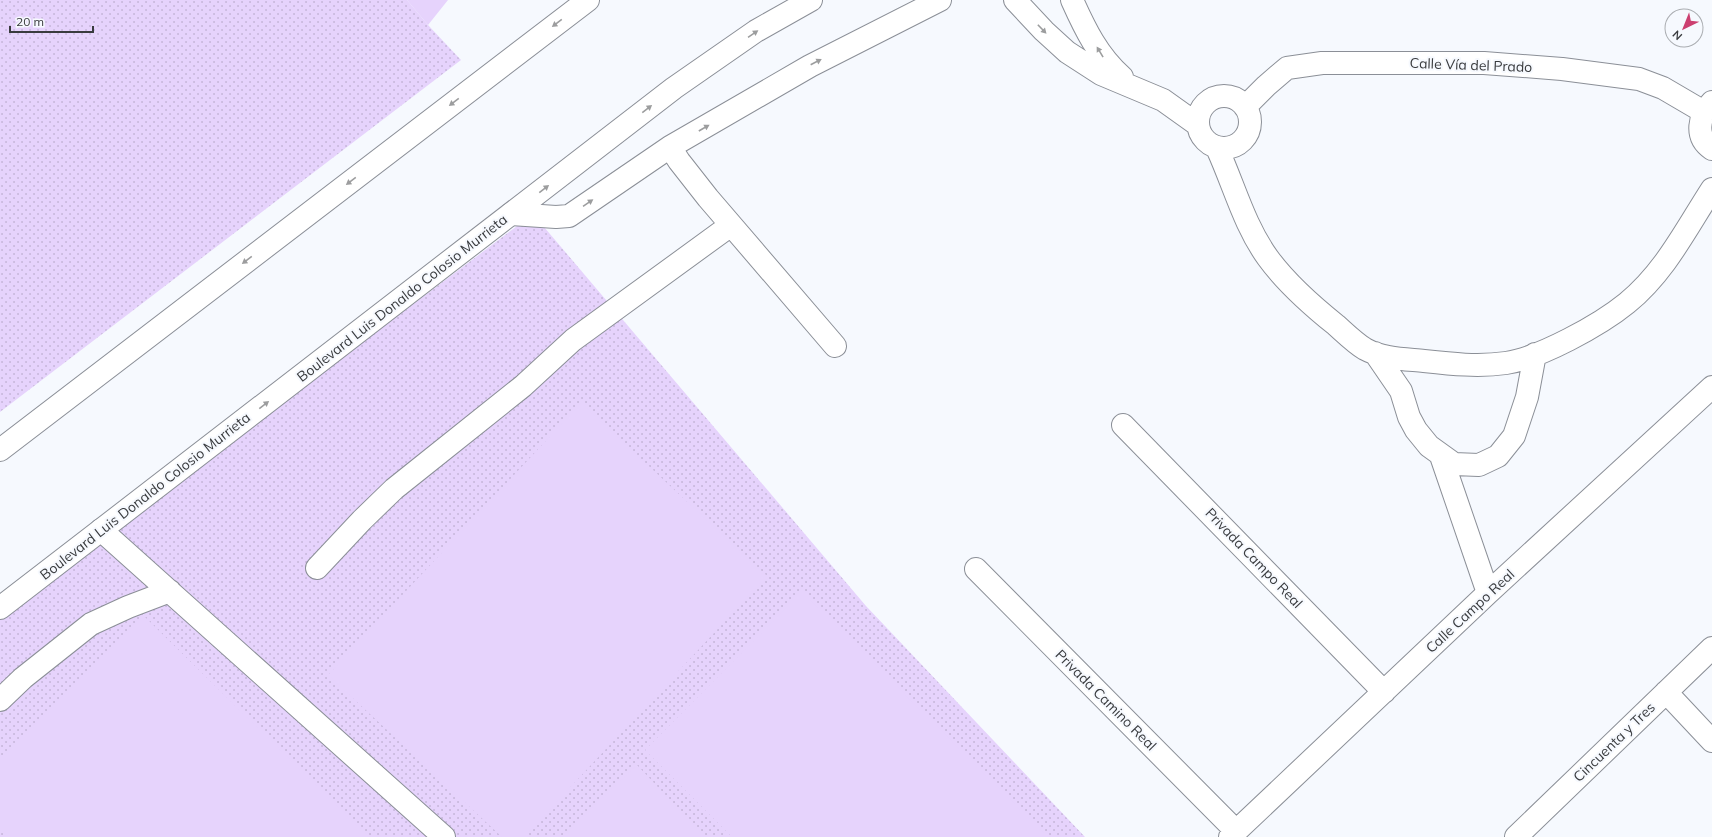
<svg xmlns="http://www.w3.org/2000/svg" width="1712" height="837" font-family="Mulish,sans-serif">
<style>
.grass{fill:url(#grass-dots)}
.garden{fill:#e6d3fc}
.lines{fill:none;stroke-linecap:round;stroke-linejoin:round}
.minor-casing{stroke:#8b8f97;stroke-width:24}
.highway-casing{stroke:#8b8f97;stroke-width:24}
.minor{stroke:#fff;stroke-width:22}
.highway{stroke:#fff;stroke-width:22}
.oneway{fill:#9c9d9e}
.labels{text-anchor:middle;stroke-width:4;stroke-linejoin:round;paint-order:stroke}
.street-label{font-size:14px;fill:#393b3e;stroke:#f6f9fe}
</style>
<defs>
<pattern id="grass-dots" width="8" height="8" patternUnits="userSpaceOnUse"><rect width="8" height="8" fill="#e6d3fc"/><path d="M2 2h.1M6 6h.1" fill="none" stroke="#c6b6d9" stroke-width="1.8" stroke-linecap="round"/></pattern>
</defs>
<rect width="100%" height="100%" fill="#f6f9fe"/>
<path class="grass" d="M0,0H407L428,25L461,60L0,412Z
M533,214L866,606L1085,837H0V615Z"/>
<path class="garden" d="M407,0H448L428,25Z
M581,403L767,576L524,837H502L328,675Z
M802,592L1048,837H732L645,750Z
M143,615L369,837H8L0,829V760Z
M637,765L705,837H561Z"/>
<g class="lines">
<defs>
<path id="minor" d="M1015,0L1044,31L1067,52L1101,74L1163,100L1198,125
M1072,0C1085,29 1098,56 1122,77
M1198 122a26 26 0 1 1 52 0a26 26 0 1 1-52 0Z
M1712,102C1699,115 1694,137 1712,149
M1245,107L1266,86L1287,68L1322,63H1484L1562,69L1639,79L1663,88L1704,112
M670,147L679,161L708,198L835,346
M1217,148C1234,185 1244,225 1268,258C1287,284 1311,305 1336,325C1345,333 1355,343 1365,349C1383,359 1405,359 1424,361C1451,364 1479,367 1506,363C1540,358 1600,325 1627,303C1665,272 1686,229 1712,189
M511,214L556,217L569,216L670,147L810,66L940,0
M1375,353L1401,391L1409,417L1416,430L1429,446L1454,464L1479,465L1498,456L1514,436L1527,397L1535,354
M1123,425L1384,692
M1441,456L1488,593
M101,530L444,837
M317,568L362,520L394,489L523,386L573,340L731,225
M976,569L1236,831
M1666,692L1712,741
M0,700L23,678L91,624L128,607L170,591
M1230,837L1488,593L1712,387
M1516,837L1712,648"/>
<path id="highway" d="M0,450L588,0
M0,608L674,88L756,31L811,0"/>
</defs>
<use href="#minor" class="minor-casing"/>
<use href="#highway" class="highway-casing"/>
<use href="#minor" class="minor"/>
<use href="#highway" class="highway"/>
</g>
<defs><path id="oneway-solid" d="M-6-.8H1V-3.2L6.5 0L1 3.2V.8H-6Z"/></defs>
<g class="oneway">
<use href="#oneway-solid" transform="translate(557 23) rotate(143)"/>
<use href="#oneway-solid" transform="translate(1042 29) rotate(46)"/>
<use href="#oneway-solid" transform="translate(753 34) rotate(-34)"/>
<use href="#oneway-solid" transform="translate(1100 52) rotate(-121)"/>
<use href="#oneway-solid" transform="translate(816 62) rotate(-27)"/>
<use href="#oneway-solid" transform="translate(454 102) rotate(143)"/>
<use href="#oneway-solid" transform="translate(647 109) rotate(-38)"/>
<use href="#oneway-solid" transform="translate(704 128) rotate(-30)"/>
<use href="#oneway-solid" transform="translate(351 181) rotate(143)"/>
<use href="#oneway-solid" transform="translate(544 189) rotate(-38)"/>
<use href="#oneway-solid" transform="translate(588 203) rotate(-34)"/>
<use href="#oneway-solid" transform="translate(247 260) rotate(143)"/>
<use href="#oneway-solid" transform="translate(264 405) rotate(-38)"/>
</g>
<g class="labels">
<g class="street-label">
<text transform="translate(1471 65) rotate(2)" y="5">Calle Vía del Prado</text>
<text transform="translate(402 298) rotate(-38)" y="5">Boulevard Luis Donaldo Colosio Murrieta</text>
<text transform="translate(145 496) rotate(-38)" y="5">Boulevard Luis Donaldo Colosio Murrieta</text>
<text transform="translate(1254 558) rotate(46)" y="5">Privada Campo Real</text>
<text transform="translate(1470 611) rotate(-43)" y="5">Calle Campo Real</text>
<text transform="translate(1106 700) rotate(45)" y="5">Privada Camino Real</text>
<text transform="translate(1614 742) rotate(-44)" y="5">Cincuenta y Tres</text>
</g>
</g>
<g transform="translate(1684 28) rotate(223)"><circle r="19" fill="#f6f9fe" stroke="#aaadb1"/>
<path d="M0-3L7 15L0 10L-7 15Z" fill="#cc3f70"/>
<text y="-6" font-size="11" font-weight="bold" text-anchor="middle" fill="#393b3e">N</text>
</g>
<path d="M10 26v6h83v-6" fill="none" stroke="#393b3e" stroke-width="2"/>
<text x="16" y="26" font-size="12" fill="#393b3e" stroke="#f6f9fe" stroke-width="3" paint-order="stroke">20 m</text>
</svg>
